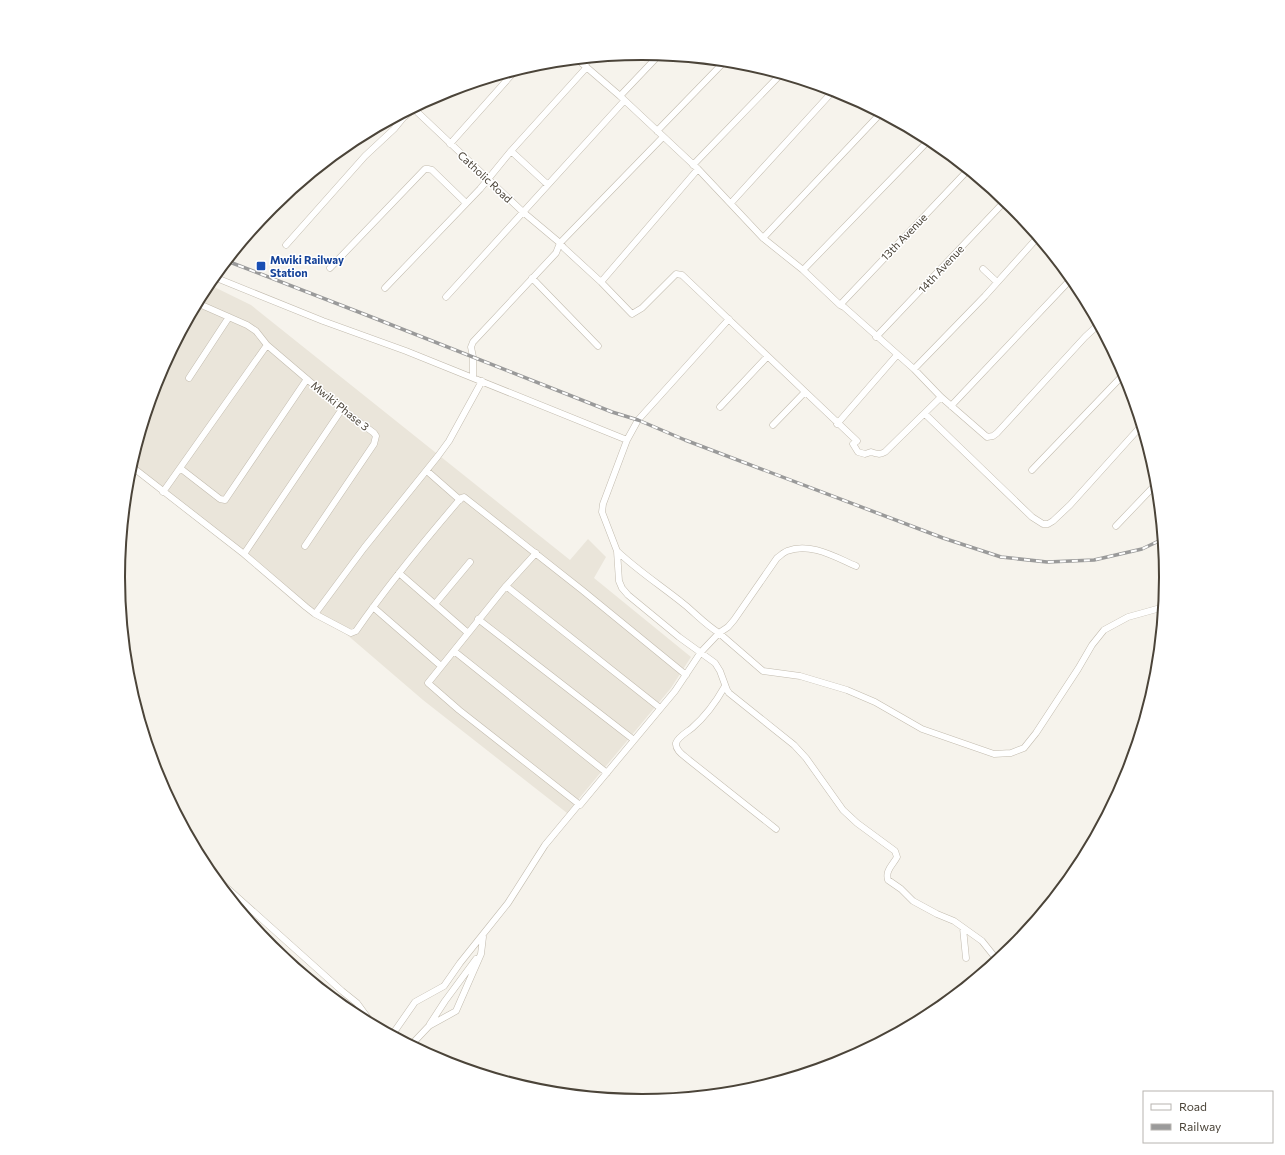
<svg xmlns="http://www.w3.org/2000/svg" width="1285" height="1155" font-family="Commissioner,sans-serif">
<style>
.residential{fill:#eae5da}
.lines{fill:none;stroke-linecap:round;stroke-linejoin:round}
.minor-casing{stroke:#c2bbae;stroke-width:7}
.minor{stroke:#fff;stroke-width:6}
.rail-casing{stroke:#9a9a9a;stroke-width:3.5}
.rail{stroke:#fff;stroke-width:2;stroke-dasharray:6;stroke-linecap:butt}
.transit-dot{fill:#1a4fb4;stroke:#fff;stroke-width:1.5}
.labels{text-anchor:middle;stroke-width:3;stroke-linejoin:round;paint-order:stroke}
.street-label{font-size:11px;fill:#4b4439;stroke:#fff}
.transit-label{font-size:11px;font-weight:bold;fill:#164399;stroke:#fff;text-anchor:start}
.rim{fill:none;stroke:#4b4439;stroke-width:2}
</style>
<rect width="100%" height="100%" fill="#f6f3ec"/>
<path class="residential" d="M208,284L251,305L570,560L588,539L606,557L594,578L691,657L671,688L567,813L423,700L331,621L306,607L132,463L158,377Z"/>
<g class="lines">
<defs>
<path id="minor" d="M577,59L620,96L698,169L763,238L803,270L840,305L844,307L914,369L941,397L987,437L993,436L997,433L1085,337L1099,324
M584,65L591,58
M620,96L659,55
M413,108L523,212L560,243L564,248L601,282L632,314L642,308L676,274L682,275L857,441L853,444L858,452L865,454L871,452C877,454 880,455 885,452L941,397
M657,131L725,61
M450,144L515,71
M511,151L547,184
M693,165L781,74
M731,203L834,90
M763,238L881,113
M286,245L365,156L394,129L403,118L415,108
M330,268L425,169H428L432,170L466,203
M983,269L997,282
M803,270L930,139
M214,277L323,321L406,351L627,440
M532,278L598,346
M601,282L698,169
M385,288L480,189L511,151L586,68
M446,297L624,101
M197,303L247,325L256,331L267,345L342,409L374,433L376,436L374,444L305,546
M840,305L968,170
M729,319L638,420L627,440L603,504L602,512L617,551L619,581L622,588L628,595L679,637L715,663L720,671L727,690L729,693L794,745L806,758L843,810L857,823L895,851L897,857C893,865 885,870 888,880L901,889L913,901L937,914L954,921L982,941L998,961
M182,331L198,303
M876,337L1006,200
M914,369L985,296L1038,237
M473,377V357L471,347L473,342L556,253L560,243L663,137
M189,378L229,317
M951,406L1072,278
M720,407L767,357
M925,414L1032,517L1043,524H1048L1053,521L1070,505L1142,425
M837,424L897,355
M773,425L805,392
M131,466L244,554L306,607L315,614L351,633L356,631C388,585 424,541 461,498L464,497L582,590L686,675
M180,468L220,499L225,500L307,379
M1032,470L1125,373
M427,471L460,500
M163,492L267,345
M1116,526L1158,482
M617,551C638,571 663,587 685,605C697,615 706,625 719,633L728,627L734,620L777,558C780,556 784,552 787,551C810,542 835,557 856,566
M536,553L506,586L428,683L459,710L580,805L675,691L701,652L719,633L763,671L800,676L847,690L875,702L922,729L994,754L1011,753L1024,748L1036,733L1078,669L1092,645L1104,630L1128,617L1164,607
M244,554L342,409
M399,573L468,633
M506,586L660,708
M435,604L470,562
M373,607L441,666
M315,614L364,548L438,456L449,441L482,381
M478,619L634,740
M454,651L607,773
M725,686C716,702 706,716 692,728C687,732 678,737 676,743C675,751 685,756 689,760L776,829
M207,870L342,991L357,1003L373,1025
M963,928L966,958
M430,1024L445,1001L476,959
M392,1035L415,1002L444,986L460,963L508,903L545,845L579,804
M411,1045L429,1026L456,1011L481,954L483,937"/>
</defs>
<use href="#minor" class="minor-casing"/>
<use href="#minor" class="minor"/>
<defs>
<path id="rail" d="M227,261L374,318L612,412L638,420L685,440L943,538L1001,557L1047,562L1094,560L1142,549L1163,539"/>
</defs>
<use href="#rail" class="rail-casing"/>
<use href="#rail" class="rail"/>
</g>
<rect class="transit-dot" x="256" y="261" width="10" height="10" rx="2"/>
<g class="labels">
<g class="street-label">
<text transform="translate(485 177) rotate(43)" y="4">Catholic Road</text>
<text transform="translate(904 237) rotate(-46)" y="4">13th Avenue</text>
<text transform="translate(941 269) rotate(-47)" y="4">14th Avenue</text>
<text transform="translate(340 406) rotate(39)" y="4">Mwiki Phase 3</text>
</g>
<g class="transit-label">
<text x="270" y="264">Mwiki Railway<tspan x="270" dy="13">Station</tspan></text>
</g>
</g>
<path d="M0 0H1285V1155H0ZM125 577a517 517 0 1 1 1034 0a517 517 0 1 1-1034 0Z" fill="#fff" fill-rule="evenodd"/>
<path class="rim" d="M125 577a517 517 0 1 1 1034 0a517 517 0 1 1-1034 0Z"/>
<rect x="1143" y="1091" width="130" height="52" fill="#ffffff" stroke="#b7b4b0"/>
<rect x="1151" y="1104" width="20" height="6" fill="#ffffff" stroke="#b7b4b0"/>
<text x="1179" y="1111" font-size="12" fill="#4b4439">Road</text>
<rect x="1151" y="1124" width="20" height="6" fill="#9a9a9a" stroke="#b7b4b0"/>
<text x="1179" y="1131" font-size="12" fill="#4b4439">Railway</text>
</svg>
